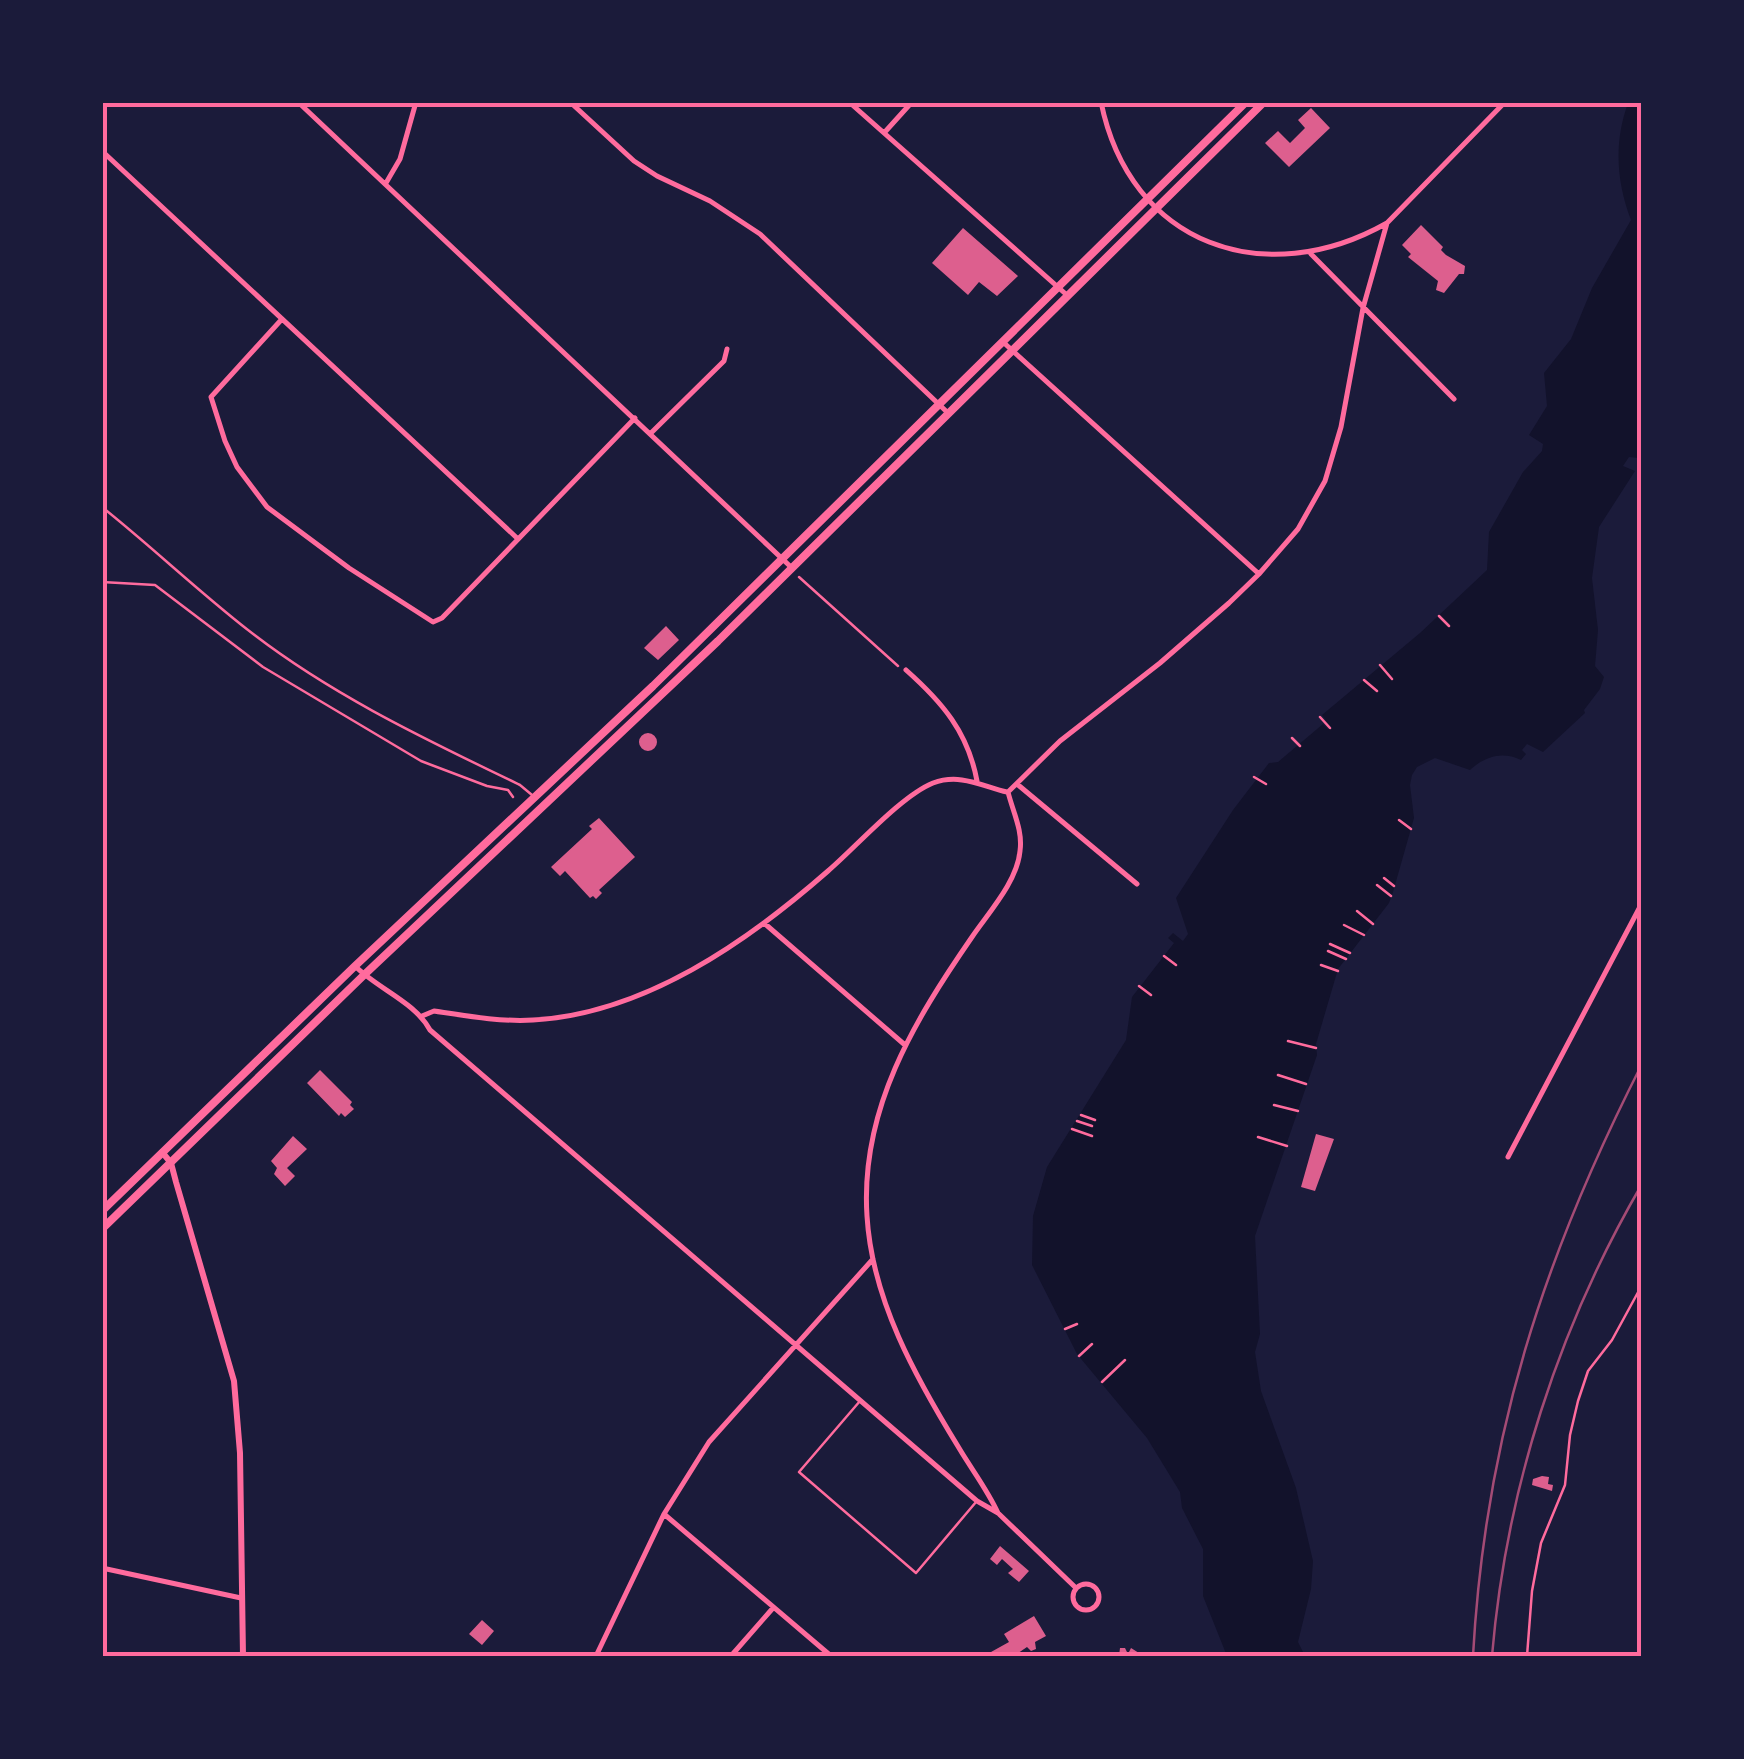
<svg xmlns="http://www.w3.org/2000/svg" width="1744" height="1759" font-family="'Titillium Web',sans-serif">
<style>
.water{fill:#12122b}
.building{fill:#dd5f8e}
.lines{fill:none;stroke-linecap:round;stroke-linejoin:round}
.path{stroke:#ff6b9d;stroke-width:2.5}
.service{stroke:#ff6b9d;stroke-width:2.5}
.minor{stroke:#ff6b9d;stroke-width:5}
.tertiary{stroke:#ff6b9d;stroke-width:6}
.primary{stroke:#ff6b9d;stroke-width:8}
.tram{stroke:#a44b75;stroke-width:2.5}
.rail{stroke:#a44b75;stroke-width:2.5}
.neatline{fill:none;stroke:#ff6b9d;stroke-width:4}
</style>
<rect width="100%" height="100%" fill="#1b1b3a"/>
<path class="water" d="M1628,103H1641V450L1638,458L1629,457L1623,466L1635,471L1599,527L1592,578L1598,630L1595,666L1604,677L1600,689L1584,710L1585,713L1543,752L1527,744L1522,750L1526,754L1521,760C1503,751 1485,756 1470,770L1435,758L1417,767L1412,775L1410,785L1414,818L1393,892L1389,903L1338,969L1316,1044L1317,1055L1255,1236L1260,1334L1255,1352L1261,1391L1296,1488L1313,1561L1311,1589L1298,1642L1305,1656H1227L1203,1596V1549L1182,1508L1180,1492L1147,1438L1077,1354L1032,1265L1033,1216L1047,1167L1126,1040L1132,997L1174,943L1168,938L1173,933L1183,941L1188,934L1176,898L1233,810L1269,763L1278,762L1323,724L1328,729L1331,727L1322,715L1420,633L1487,570L1489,532L1523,472L1542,451L1543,444L1529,435L1547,406L1544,373L1571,339L1592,288L1631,220C1616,180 1614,142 1628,103Z"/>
<path class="building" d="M1311,108L1330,128L1289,167L1265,143L1278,131L1290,143L1305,128L1298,120Z
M1421,225L1443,247L1441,250L1446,255L1465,266L1464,274H1459L1444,293L1436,290L1438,281L1408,257L1411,254L1402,245Z
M963,228L1018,276L997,296L979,282L968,295L932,263Z
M666,626L679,640L658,660L644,648Z
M639 742a9 9 0 1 1 18 0a9 9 0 1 1-18 0Z
M599,818L635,857L599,890L602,893L596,899L593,896L590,898L565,871L560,876L551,867L592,829L589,826Z
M320,1070L352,1102L350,1105L354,1109L345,1117L341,1113L339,1116L307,1083Z
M1316,1134L1334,1139L1315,1191L1301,1187Z
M293,1136L307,1149L287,1168L295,1176L285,1186L274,1174L277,1168L271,1161Z
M1542,1476L1549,1477L1548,1484L1553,1485L1552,1491L1532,1485L1533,1479Z
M1000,1546L1029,1571L1019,1582L1008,1573L1013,1569L1002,1559L997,1565L990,1559Z
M1034,1616L1046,1636L1035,1642L1036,1649L1031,1651L1027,1647L1014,1656H994L991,1652L1009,1642L1004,1634Z
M482,1620L494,1631L482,1645L469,1634Z
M1120,1648H1125L1128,1654L1131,1648L1139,1653L1137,1656H1119Z"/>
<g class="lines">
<path class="path" d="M1641,102L1642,103
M799,577L898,666
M102,582L155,585L263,667L421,761L487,786L508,790L513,797
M1439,616L1449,626
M1380,665L1392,679
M1364,680L1377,691
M1320,717L1330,728
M1292,738L1300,746
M1254,777L1266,784
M1399,820L1411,829
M1384,878L1394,886
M1377,885L1391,896
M1357,911L1373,924
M1344,925L1364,935
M1330,944L1350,953
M1328,951L1346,959
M1164,956L1176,965
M1321,965L1338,971
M1139,986L1151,995
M1288,1041L1316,1048
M1278,1075L1306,1084
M1274,1105L1298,1111
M1081,1115L1095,1120
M1077,1121L1092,1126
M1072,1129L1092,1136
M1258,1137L1287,1146
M1065,1329L1077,1324
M1079,1356L1092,1344
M1102,1382L1125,1360
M1527,1656L1532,1591L1541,1543L1565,1485L1570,1435L1578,1401L1588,1371L1612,1340L1642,1285"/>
<path class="service" d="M102,507C152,547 198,591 248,630C331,695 427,740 520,785L532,795
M860,1401L799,1472L916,1573L976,1502"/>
<path class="minor" d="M298,102L792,568
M570,102L634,161L657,176L710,201L760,234L948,413
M849,102L1068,296
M1101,102C1130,245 1265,292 1387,223
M884,133L912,102
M102,151L518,539
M386,183L400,159L416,102
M1311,254L1454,399
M282,319L211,397L225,441L237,467L267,507L349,568L433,622L442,618L635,418
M1003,342L1259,574
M651,433L724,361L727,349
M906,670C942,702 968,732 977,781
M1017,784L1137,884
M764,923L905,1045
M355,966C378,989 415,1002 430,1030L977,1501L998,1513L1076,1588
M422,1016L434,1011C467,1016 501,1022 533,1020C644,1014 747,942 828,871C856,847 901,796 933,783C960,773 982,786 1007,792
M1508,1157L1642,903
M998,1513C987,1489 972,1470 959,1448C916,1378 872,1300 867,1216C860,1110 914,1021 972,937C989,912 1017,882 1020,851C1023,831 1013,812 1008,792L1060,741L1160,663L1229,603L1259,574L1298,529L1325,481L1341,427L1363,308L1387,223L1505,102
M664,1514L831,1656
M102,1568L241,1598
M1073 1597a13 13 0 1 1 26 0a13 13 0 1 1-26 0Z
M596,1656L664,1514L709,1442L873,1259
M731,1656L773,1608"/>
<path class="tertiary" d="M162,1152L171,1163L176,1182L234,1381L240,1453L243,1656"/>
<path class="primary" d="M102,1211L355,966L653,686L1246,102
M102,1229L364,975L718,641L1264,102"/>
<path class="tram" d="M1473,1656C1485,1437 1543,1258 1642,1064"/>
<path class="rail" d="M1492,1656C1506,1490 1558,1328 1642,1184"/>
</g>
<rect width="1744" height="1759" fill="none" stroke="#1b1b3a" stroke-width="210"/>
<rect x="105" y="105" width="1534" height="1549" class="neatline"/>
</svg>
